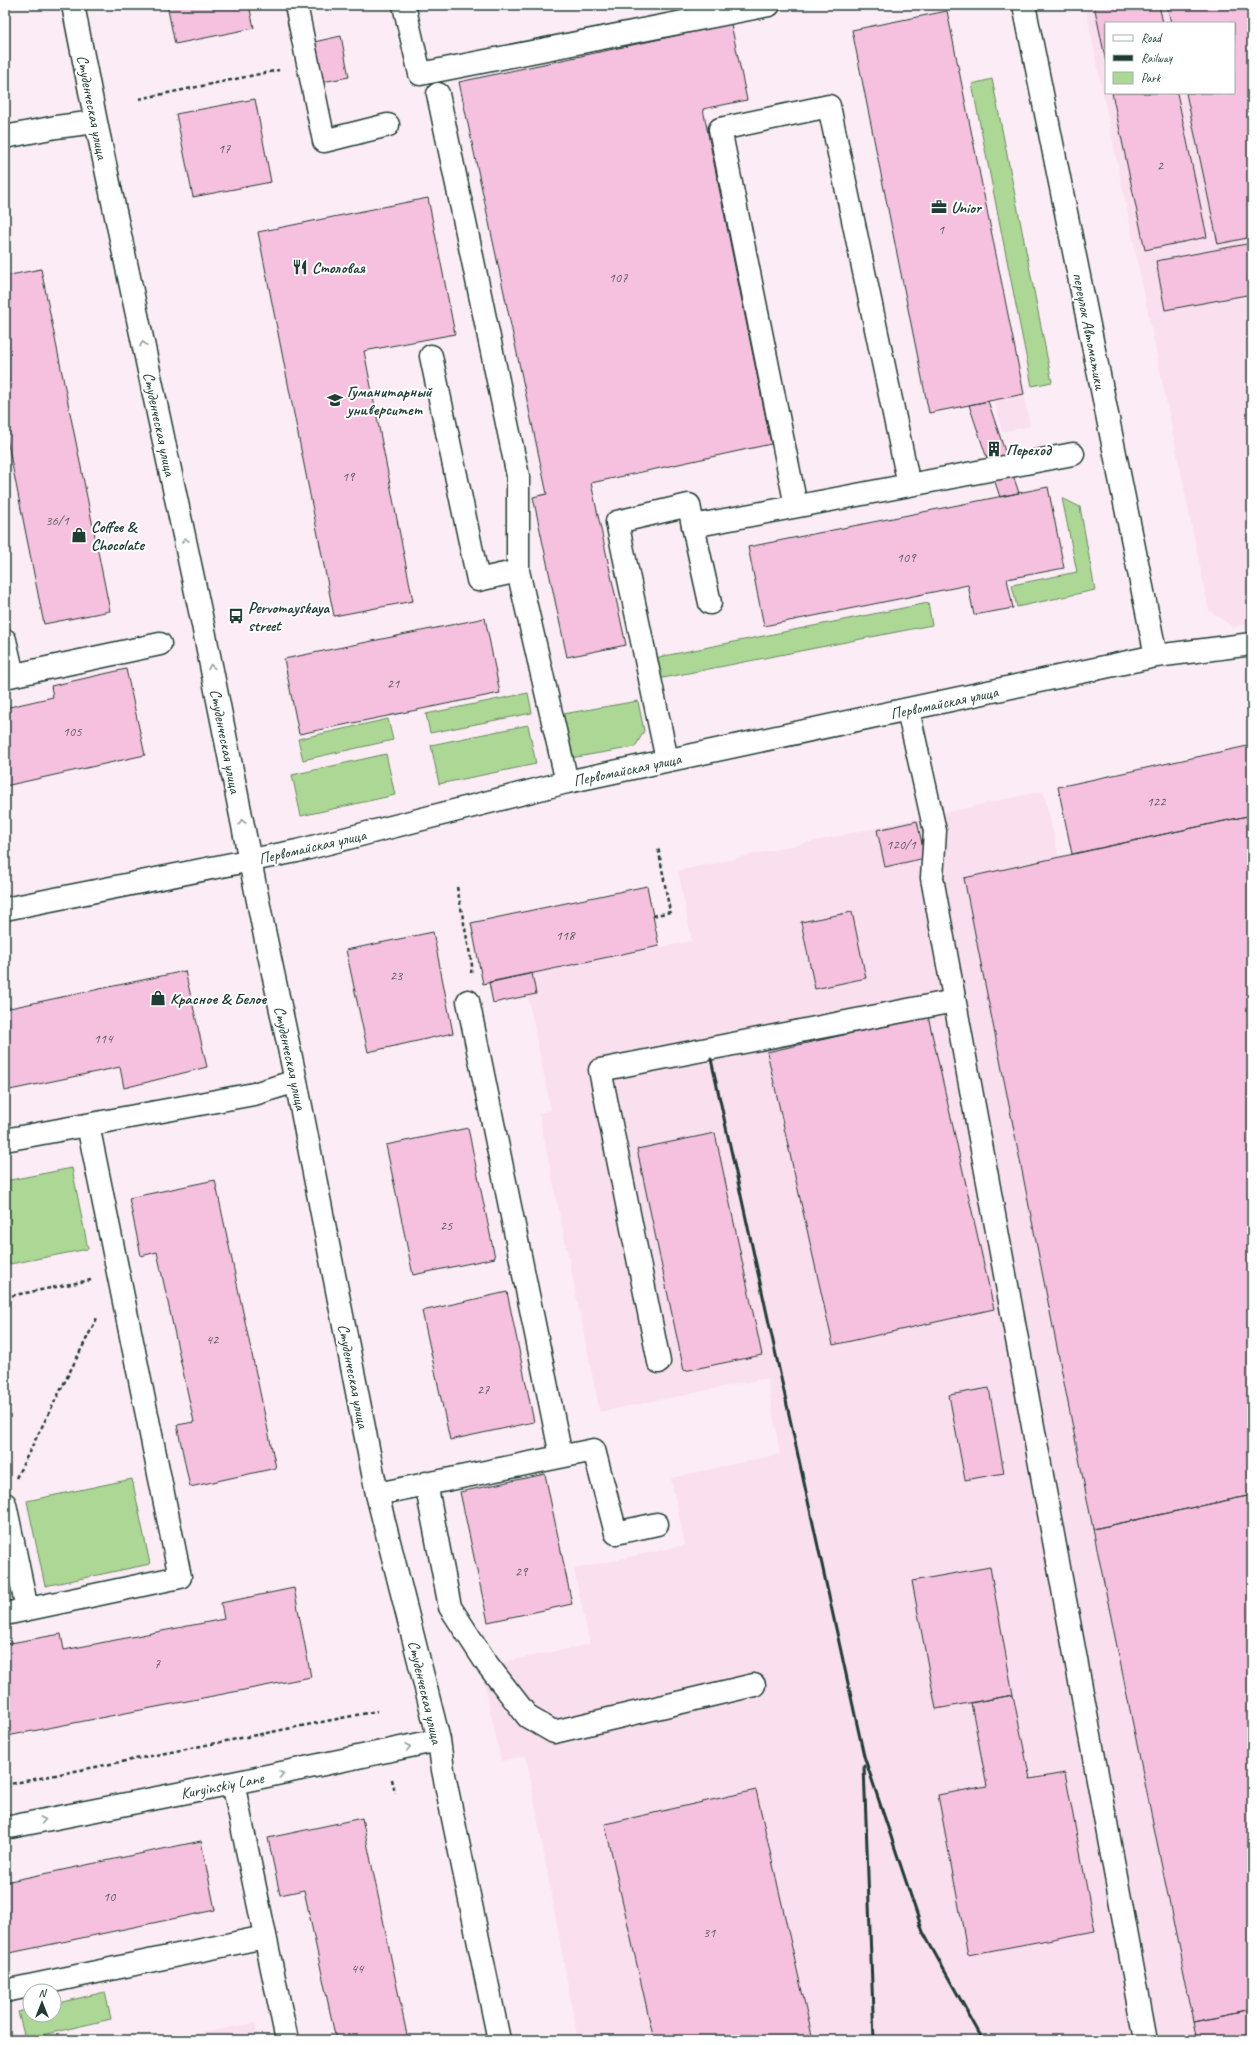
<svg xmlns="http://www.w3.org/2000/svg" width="1257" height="2045" font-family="Caveat,sans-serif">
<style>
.built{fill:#fadfee;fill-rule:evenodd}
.green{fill:#add794;stroke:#668a64}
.building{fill:#f6c1de;stroke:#1f3d34}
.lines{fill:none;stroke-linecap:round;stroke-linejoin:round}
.minor-casing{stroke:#1f3d34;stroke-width:25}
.path{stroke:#1f3d34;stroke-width:2.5;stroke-dasharray:4 3;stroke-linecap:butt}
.minor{stroke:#fff;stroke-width:22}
.rail{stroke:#1f3d34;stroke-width:3}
.oneway{stroke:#8f9e9a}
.labels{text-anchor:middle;stroke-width:4;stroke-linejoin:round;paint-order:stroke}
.number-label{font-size:14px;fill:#555e5e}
.street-label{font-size:16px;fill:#1f3d34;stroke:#fff}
.poi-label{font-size:16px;font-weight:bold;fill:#1f3d34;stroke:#fff;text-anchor:start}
</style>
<rect width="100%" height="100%" fill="#fcecf5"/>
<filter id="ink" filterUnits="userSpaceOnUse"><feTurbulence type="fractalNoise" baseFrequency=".025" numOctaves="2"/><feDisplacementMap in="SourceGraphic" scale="8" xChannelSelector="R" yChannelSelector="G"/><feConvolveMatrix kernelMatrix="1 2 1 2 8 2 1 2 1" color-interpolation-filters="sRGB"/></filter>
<g filter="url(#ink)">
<path class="built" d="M1085,5H1252V623L1233,627L1209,610ZM1106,23H1234V93H1106Z
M1024,394L1030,426L1002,432L995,400Z
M1043,791L1059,857L1252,815V2040H578L526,1756L501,1761L481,1667L590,1644L574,1569L685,1545L671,1478L780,1454L767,1378L600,1412L539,1113L551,1110L528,996L536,994L532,973L692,941L678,871Z
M255,2023L258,2040H163Z"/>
<path class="green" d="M992,79L1052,382L1032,386L972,84Z
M1062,498L1080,507L1095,590L1017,607L1012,585L1077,572Z
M928,603L932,625L658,679L654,658Z
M528,693L532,713L430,733L426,714Z
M638,701L644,731L635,747L565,759L557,715Z
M388,719L393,740L303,760L298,739Z
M528,725L536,764L439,784L431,745Z
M386,754L395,795L301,816L292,775Z
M72,1168L88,1249L5,1265V1181Z
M132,1479L150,1564L45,1586L27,1501Z
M105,1992L111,2019L25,2039L18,2012L30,2009V2015H54V2004Z"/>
<path class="building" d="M167,5H249L254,28L175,44Z
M1094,5H1159L1163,23H1106V62Z
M1167,5H1252V237L1218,244L1186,93H1234V23H1171Z
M947,11L1024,394L929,413L852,30Z
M731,24L747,100L703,109L771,444L591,483L626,645L567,657L533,497L547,494L459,82Z
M341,36L349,77L322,82L314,42Z
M1112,93H1177L1207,237L1145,250Z
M255,99L271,182L193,197L176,114Z
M428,198L455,334L364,351L413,601L334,616L258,232Z
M1252,243V294L1165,310L1156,261Z
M41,269L110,611L44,624L5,429V276Z
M988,401L1019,493L1000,497L969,405Z
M1048,487L1064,568L1007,579L1013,608L974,615L968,585L764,626L748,547Z
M485,618L500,693L299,734L284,659Z
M126,669L145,755L5,786V708L53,697L51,686Z
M1252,745V815L1072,854L1058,787Z
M1252,815V1495L1093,1529L964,878Z
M917,821L925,858L885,867L877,830Z
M647,886L659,946L483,984L471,923Z
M852,912L866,978L815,989L801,922Z
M433,932L453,1033L368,1052L346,950Z
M185,971L207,1067L124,1088L120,1067L5,1091V1009Z
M532,973L536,994L493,1003L489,982Z
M928,1016L994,1309L833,1345L767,1052Z
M468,1128L495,1258L413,1275L386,1145Z
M715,1133L762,1355L684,1371L637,1149Z
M215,1180L276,1468L190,1487L177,1425L194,1422L157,1252L141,1256L129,1198Z
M507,1292L534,1422L450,1440L422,1311Z
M989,1388L1004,1473L965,1480L949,1395Z
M545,1474L572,1604L488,1622L460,1492Z
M1252,1495V2011L1194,2023L1093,1529Z
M990,1567L1013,1695L936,1709L912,1581Z
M294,1588L311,1677L7,1736L5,1644L61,1634L64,1650L224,1619L221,1603Z
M1013,1695L1030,1779L1065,1773L1095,1931L968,1955L938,1795L987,1786L971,1703Z
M756,1790L813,2040H654L605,1824Z
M362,1818L408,2040H336L304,1890L280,1895L268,1838Z
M201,1841L215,1910L5,1954V1882Z
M1252,2011V2040H1198L1194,2023Z"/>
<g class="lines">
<defs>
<path id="minor" d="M73,5L96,122L203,625L263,926L296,1081L377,1494L439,1740L443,1770L499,2040
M296,5L324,141L388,125
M404,5L420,74L769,5
M1024,5L1156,656
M438,94L518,476V571
M5,137L56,127L96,122
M431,356L478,580L518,571L567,782
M796,506L720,129L829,106L909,485
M710,603L693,526L1073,454
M5,640L13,675
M5,677L160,644
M908,710L935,831L932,878L1146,2040
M667,760L617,522L689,505L693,526
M5,909L297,851L567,782L1156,656L1252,644
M468,1001L561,1456
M5,1140L254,1094L296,1081
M659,1362L600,1070L954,1001
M426,1483L450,1607L487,1664L528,1717L554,1732L754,1685
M377,1494L594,1450L616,1533L657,1524
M5,1504L27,1609
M5,1614L180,1577L88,1125
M233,1783L287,2040
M5,1828L233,1783L439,1740
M5,1991L265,1937"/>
</defs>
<use href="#minor" class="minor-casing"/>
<path class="path" d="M139,99L279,70
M457,887L472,965L471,973
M653,916L670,912L658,847
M5,1297L91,1280
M16,1478L97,1318
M392,1779L395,1793
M5,1785L377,1711"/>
<use href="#minor" class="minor"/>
<path class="rail" d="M711,1059L864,1756L923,1932L983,2040
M864,1766L874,2040"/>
</g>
<defs><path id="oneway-chevron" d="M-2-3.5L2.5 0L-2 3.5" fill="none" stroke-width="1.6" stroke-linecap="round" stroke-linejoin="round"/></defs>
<g class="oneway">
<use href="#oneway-chevron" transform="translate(143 344) rotate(-102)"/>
<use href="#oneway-chevron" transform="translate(185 540) rotate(-102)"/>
<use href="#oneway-chevron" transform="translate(211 667) rotate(-101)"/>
<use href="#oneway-chevron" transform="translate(242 822) rotate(-102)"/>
<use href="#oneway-chevron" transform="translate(408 1747) rotate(-13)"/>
<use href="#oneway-chevron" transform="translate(281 1774) rotate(-12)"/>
<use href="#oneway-chevron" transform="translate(43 1820) rotate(-11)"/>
</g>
</g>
<defs>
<symbol id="office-bare" viewBox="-9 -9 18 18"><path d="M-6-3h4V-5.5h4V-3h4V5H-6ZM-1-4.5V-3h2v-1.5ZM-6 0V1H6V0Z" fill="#1f3d34" stroke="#fff" stroke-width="2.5" paint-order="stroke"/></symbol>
<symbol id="restaurant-bare" viewBox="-9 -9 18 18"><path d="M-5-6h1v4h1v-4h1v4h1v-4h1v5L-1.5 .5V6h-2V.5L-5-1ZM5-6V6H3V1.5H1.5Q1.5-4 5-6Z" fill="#1f3d34" stroke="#fff" stroke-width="2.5" paint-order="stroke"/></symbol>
<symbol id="university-bare" viewBox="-9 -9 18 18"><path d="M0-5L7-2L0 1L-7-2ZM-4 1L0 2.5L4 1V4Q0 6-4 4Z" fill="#1f3d34" stroke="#fff" stroke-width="2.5" paint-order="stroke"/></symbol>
<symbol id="building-bare" viewBox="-9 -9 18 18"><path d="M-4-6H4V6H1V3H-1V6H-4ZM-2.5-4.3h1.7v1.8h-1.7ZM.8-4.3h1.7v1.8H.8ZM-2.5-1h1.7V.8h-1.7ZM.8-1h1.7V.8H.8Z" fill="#1f3d34" stroke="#fff" stroke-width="2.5" paint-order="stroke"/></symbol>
<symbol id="shop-bare" viewBox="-9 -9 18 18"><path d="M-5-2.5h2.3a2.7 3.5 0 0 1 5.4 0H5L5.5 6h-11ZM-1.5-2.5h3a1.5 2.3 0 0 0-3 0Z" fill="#1f3d34" stroke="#fff" stroke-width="2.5" paint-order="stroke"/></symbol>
<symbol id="bus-bare" viewBox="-9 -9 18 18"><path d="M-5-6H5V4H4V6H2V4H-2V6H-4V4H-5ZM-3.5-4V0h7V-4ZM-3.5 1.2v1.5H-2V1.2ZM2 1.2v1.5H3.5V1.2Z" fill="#1f3d34" stroke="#fff" stroke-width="2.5" paint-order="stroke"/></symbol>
</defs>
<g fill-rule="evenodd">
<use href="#office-bare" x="928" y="196" width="22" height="22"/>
<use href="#restaurant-bare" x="289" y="256" width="22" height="22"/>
<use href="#university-bare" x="324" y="389" width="22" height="22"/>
<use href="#building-bare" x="983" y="438" width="22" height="22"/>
<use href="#shop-bare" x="68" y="524" width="22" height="22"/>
<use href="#bus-bare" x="225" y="605" width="22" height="22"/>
<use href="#shop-bare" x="147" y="987" width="22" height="22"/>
</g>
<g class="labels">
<g class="number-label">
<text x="224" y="153">17</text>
<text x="1160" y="170">2</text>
<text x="941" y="234">1</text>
<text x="618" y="282">107</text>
<text x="348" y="481">19</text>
<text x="57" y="525">36/1</text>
<text x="906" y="562">109</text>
<text x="393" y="688">21</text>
<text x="72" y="736">105</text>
<text x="1156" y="806">122</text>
<text x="901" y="849">120/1</text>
<text x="565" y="940">118</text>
<text x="396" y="980">23</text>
<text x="103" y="1043">114</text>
<text x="446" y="1230">25</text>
<text x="212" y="1344">42</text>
<text x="483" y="1394">27</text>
<text x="521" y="1576">29</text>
<text x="157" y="1668">7</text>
<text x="109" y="1901">10</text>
<text x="709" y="1937">31</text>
<text x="357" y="1973">44</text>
</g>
<g class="street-label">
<text transform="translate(93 107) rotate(79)" y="6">Студенческая улица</text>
<text transform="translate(1090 331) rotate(79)" y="6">переулок Автоматики</text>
<text transform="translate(160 424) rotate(78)" y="6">Студенческая улица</text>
<text transform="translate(944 702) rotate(-12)" y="6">Первомайская улица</text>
<text transform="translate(226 741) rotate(79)" y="6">Студенческая улица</text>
<text transform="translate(627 769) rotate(-12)" y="6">Первомайская улица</text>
<text transform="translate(312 846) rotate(-13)" y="6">Первомайская улица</text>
<text transform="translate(291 1058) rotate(78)" y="6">Студенческая улица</text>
<text transform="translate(354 1376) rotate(79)" y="6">Студенческая улица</text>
<text transform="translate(426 1692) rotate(77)" y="6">Студенческая улица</text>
<text transform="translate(222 1785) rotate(-11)" y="6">Kuryinskiy Lane</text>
</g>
<g class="poi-label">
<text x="951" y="213">Unior</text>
<text x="312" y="273">Столовая</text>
<text x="347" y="397">Гуманитарный<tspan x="347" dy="18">университет</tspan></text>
<text x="1006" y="455">Переход</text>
<text x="91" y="532">Coffee &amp;<tspan x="91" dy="18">Chocolate</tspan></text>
<text x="248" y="613">Pervomayskaya<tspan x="248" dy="18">street</tspan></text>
<text x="170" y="1004">Красное &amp; Белое</text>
</g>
</g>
<rect width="1257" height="2045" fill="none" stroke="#fff" stroke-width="20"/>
<rect x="10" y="10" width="1237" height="2025" fill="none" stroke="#1f3d34" stroke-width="1.5" filter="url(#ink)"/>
<rect x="1105" y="22" width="130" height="72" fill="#ffffff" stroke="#a5b1ae"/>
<rect x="1113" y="35" width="20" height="6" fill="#ffffff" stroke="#a5b1ae"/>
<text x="1141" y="42" font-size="12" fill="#1f3d34">Road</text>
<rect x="1113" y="55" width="20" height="6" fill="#1f3d34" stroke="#a5b1ae"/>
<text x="1141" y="62" font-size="12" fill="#1f3d34">Railway</text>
<rect x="1113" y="72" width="20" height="12" fill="#add794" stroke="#a5b1ae"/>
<text x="1141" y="82" font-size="12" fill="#1f3d34">Park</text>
<g transform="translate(42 2003)"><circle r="19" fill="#ffffff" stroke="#a5b1ae"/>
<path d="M0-3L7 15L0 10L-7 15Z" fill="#1f3d34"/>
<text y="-6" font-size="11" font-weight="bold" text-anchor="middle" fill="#1f3d34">N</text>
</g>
</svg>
